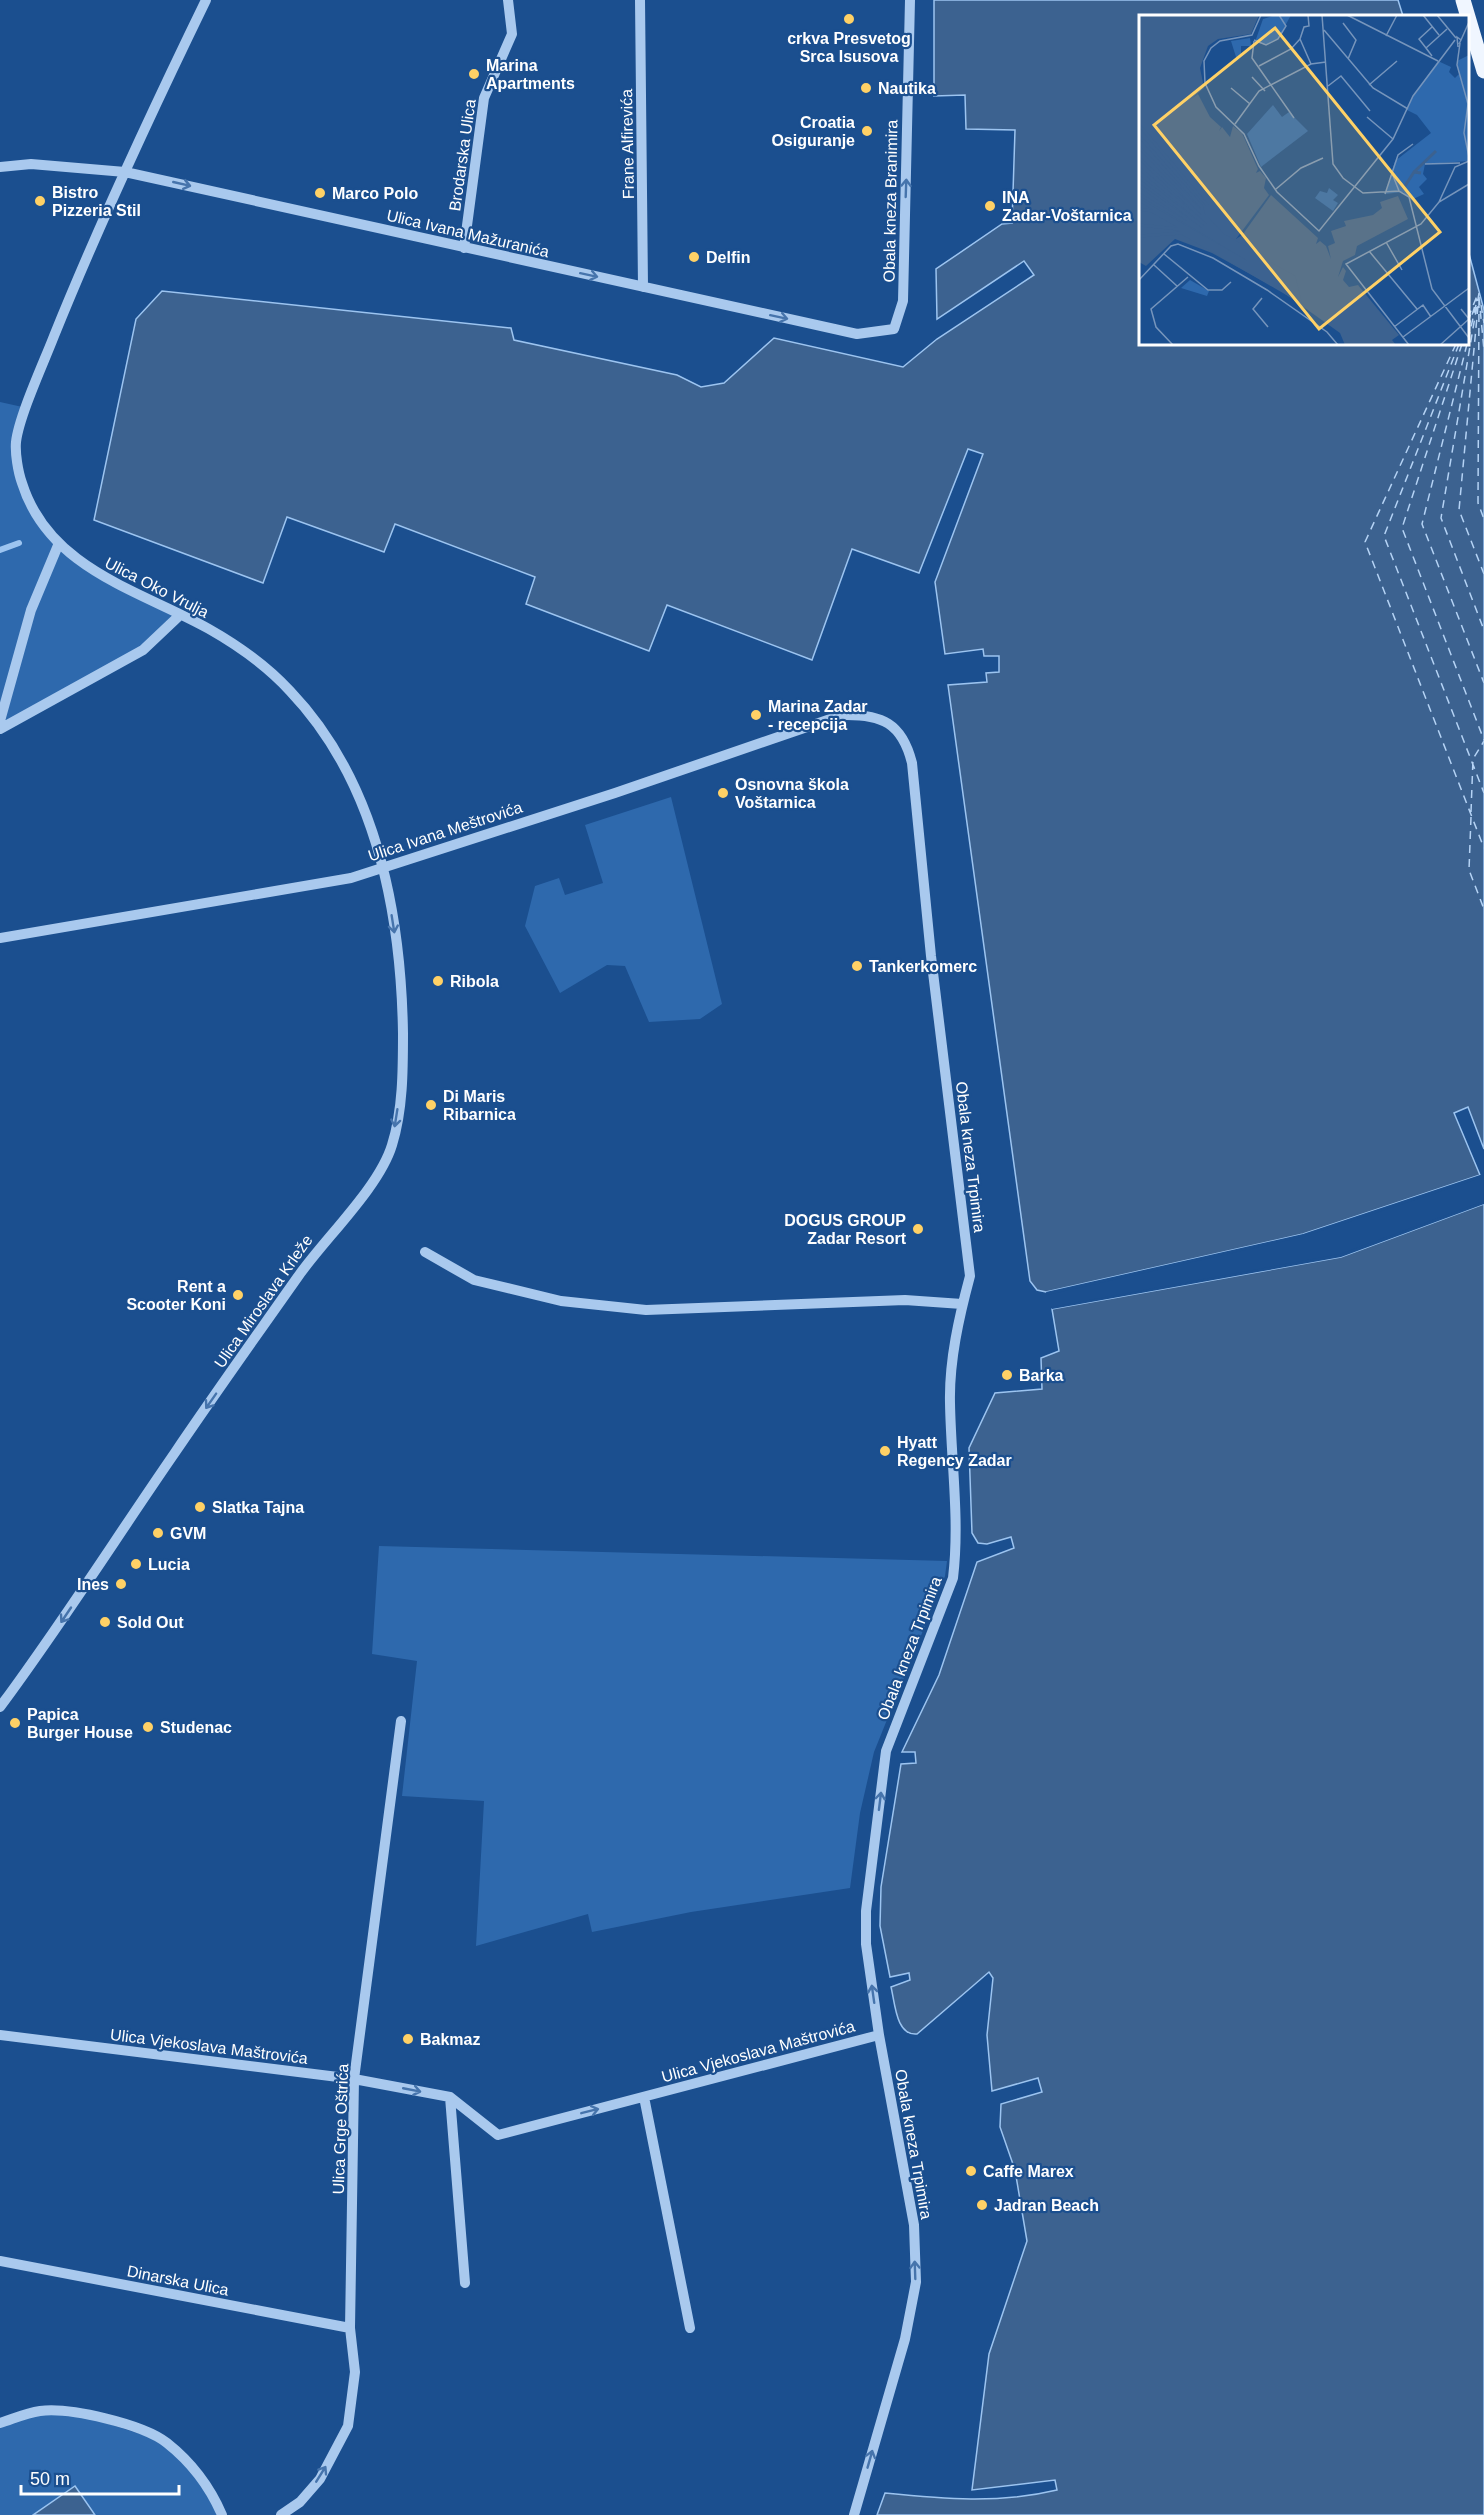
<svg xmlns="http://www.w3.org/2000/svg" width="1484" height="2515" font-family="Helvetica,sans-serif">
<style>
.green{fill:#2e69ad}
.water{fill:#3c6290;stroke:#9cc4f0;stroke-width:1.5}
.pier{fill:#1b4f8f}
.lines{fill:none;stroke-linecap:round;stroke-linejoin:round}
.stream{stroke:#9cc4f0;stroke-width:6}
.ferry{stroke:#b5d3f5;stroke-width:1.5;stroke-dasharray:8 6;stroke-linecap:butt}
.minor{stroke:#a9c9ee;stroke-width:10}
.major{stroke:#f0f6ff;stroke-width:15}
.oneway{stroke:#4674ac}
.poi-dot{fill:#ffd166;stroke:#1b4f8f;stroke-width:2}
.labels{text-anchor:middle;stroke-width:4.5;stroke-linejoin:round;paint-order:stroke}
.poi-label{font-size:16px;font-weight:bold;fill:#fff;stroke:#1b4f8f;text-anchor:start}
.street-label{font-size:16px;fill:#fff;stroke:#1b4f8f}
.inset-river{fill:none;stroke:#3c6290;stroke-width:3}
.inset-road{fill:none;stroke:#7695bc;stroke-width:1.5}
.view{fill:#ffd166;fill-opacity:0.15;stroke:#ffd166;stroke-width:3}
.inset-edge{fill:none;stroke:#fff;stroke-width:3}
</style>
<rect width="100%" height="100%" fill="#1b4f8f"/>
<path class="green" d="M0,402L27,408L16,442L21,481L38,517L85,566L180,615L143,650L0,729Z
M671,797L722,1004L700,1019L649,1022L625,966L607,965L560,993L525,926L535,886L559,878L565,895L603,883L585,825Z
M379,1546L947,1561L945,1576L874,1752L860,1813L850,1888L691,1912L592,1932L588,1914L476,1946L484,1801L402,1796L417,1661L372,1654Z
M65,2410L165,2442L191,2466L222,2515H0V2423Z"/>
<path class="water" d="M934,0H1398L1403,16H1140V344H1468V250L1484,310V1149L1468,1107L1454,1113L1480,1175L1303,1234L1046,1292L1037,1290L1030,1281L948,685L987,682L986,673L999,672V656H984L983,649L945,654L935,582L983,454L968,449L919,573L852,549L812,660L667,605L649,651L526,604L535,577L395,524L384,552L287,517L263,583L94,520L136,319L162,291L511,328L514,340L677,375L701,387L724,383L774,338L903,367L937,339L1034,275L1024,261L937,319L936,269L1002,224L1012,223L1015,130L966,129L965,95L934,96Z
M1484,1204V2515H877L885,2493C943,2499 999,2504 1057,2490L1055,2480L972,2490L989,2354L1027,2241L1015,2170L1000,2127L1001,2104L1042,2092L1038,2078L992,2091L987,2035L993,1978L989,1972L917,2034C896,2036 895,2003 891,1987L910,1980L909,1973L890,1977L880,1926L881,1887L901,1764L916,1763L915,1752H902L939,1675L977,1562L1014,1548L1011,1537L987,1544L978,1543L972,1533L969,1448L995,1393L1042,1389L1041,1358L1059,1351L1052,1309L1341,1257Z
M75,2486L95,2515H33Z"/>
<path class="pier" d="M1483,1174L1481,1178L1303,1237L1047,1295L1046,1292L1303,1234Z
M1484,1201V1204L1341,1257L1052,1309L1051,1307L1340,1254Z"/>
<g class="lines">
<path class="stream" d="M0,550L19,543"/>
<path class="ferry" d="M1479,293L1441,518L1484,630
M1479,297L1484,350
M1479,300L1478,503L1484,519
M1481,305L1484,323
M1478,306L1459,510L1484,574
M1468,318L1477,296
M1468,322L1472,310
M1468,328L1477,299
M1468,340L1476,305
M1456,344L1365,542L1484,848
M1459,344L1384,536L1484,793
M1462,344L1402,528L1484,740
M1467,344L1422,524L1484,683
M1471,812L1473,759L1484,741
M1471,817L1469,870L1484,909"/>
<path class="minor" d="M640,0L643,287
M0,167L31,164L125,172L857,334L894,329L903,301L910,0
M464,248L484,98L512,34L508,0
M0,721L31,610L59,543
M0,729L143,650L180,615
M0,938L351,878L615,793L842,715C882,714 902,723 912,763L931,956L970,1276C959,1317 949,1361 950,1403C951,1462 960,1520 953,1578L886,1751L866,1911V1944L879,2035L914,2225L916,2282L905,2339L854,2515
M425,1252L474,1280L561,1301L646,1310L905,1300L962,1304
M0,1707C61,1625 116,1538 174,1454C214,1395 256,1336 297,1278C324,1239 379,1188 392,1145C403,1110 403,1069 403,1033C401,913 376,781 290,691C267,666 239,646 209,629C139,590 49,569 22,483C18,472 15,453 16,442C19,416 44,362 54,336C100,222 152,111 206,0
M0,2035L354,2079L450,2097L498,2135L879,2035
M450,2097L465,2283
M644,2097L690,2328
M0,2261L350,2328
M0,2423C13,2419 26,2413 40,2411C69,2407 143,2424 167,2443C191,2462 210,2487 222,2515
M281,2515L300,2502L320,2479L348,2426L355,2372L350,2328L354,2079L401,1721"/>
<path class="major" d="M1463,0L1484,71"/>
</g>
<defs><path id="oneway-shaft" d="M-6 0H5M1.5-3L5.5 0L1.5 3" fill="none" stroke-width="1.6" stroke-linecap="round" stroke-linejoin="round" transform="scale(1.5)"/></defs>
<g class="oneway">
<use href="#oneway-shaft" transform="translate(182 184) rotate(13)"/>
<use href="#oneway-shaft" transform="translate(906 188) rotate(-88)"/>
<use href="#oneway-shaft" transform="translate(589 275) rotate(12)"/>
<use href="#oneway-shaft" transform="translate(779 317) rotate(12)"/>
<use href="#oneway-shaft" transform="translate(393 924) rotate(81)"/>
<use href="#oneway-shaft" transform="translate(396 1118) rotate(99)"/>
<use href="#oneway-shaft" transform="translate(211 1401) rotate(125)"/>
<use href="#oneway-shaft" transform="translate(66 1615) rotate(124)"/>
<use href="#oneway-shaft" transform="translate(880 1801) rotate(-83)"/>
<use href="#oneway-shaft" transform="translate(873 1994) rotate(-98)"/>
<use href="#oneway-shaft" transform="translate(412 2090) rotate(11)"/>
<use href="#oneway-shaft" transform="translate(590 2111) rotate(-14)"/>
<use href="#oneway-shaft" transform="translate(915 2270) rotate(-92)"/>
<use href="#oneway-shaft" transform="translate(870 2459) rotate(-74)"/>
<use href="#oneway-shaft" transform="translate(321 2474) rotate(-58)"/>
</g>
<g class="poi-dot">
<circle cx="849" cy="19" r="6"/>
<circle cx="474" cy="74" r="6"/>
<circle cx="866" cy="88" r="6"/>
<circle cx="867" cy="131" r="6"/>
<circle cx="320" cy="193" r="6"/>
<circle cx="40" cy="201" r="6"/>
<circle cx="990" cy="206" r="6"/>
<circle cx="694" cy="257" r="6"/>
<circle cx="756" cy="715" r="6"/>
<circle cx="723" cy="793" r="6"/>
<circle cx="857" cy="966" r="6"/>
<circle cx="438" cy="981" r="6"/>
<circle cx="431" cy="1105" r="6"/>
<circle cx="918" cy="1229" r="6"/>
<circle cx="238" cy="1295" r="6"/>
<circle cx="1007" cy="1375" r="6"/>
<circle cx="885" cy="1451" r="6"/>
<circle cx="200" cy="1507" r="6"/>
<circle cx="158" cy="1533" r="6"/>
<circle cx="136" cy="1564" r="6"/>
<circle cx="121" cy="1584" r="6"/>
<circle cx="105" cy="1622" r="6"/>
<circle cx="15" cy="1723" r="6"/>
<circle cx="148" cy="1727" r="6"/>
<circle cx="408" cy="2039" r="6"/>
<circle cx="971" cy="2171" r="6"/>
<circle cx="982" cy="2205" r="6"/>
</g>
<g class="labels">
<g class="poi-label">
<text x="849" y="44" text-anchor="middle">crkva Presvetog<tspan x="849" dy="18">Srca Isusova</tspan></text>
<text x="486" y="71">Marina<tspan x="486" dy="18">Apartments</tspan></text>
<text x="878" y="94">Nautika</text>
<text x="855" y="128" text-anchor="end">Croatia<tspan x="855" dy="18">Osiguranje</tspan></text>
<text x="52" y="198">Bistro<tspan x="52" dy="18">Pizzeria Stil</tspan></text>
<text x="332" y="199">Marco Polo</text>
<text x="1002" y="203">INA<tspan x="1002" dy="18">Zadar-Voštarnica</tspan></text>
<text x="706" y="263">Delfin</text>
<text x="768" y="712">Marina Zadar<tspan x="768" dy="18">- recepcija</tspan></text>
<text x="735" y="790">Osnovna škola<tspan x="735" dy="18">Voštarnica</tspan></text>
<text x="869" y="972">Tankerkomerc</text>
<text x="450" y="987">Ribola</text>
<text x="443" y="1102">Di Maris<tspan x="443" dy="18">Ribarnica</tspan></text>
<text x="906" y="1226" text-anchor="end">DOGUS GROUP<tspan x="906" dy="18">Zadar Resort</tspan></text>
<text x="226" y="1292" text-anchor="end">Rent a<tspan x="226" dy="18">Scooter Koni</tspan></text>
<text x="1019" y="1381">Barka</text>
<text x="897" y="1448">Hyatt<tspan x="897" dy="18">Regency Zadar</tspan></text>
<text x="212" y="1513">Slatka Tajna</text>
<text x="170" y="1539">GVM</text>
<text x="148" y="1570">Lucia</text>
<text x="109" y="1590" text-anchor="end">Ines</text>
<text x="117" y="1628">Sold Out</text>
<text x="27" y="1720">Papica<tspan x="27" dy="18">Burger House</tspan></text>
<text x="160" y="1733">Studenac</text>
<text x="420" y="2045">Bakmaz</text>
<text x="983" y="2177">Caffe Marex</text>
<text x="994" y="2211">Jadran Beach</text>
</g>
<g class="street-label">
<text transform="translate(627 144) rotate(-91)" y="6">Frane Alfirevića</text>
<text transform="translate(462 155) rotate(-82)" y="6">Brodarska Ulica</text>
<text transform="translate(890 201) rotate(-89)" y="6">Obala kneza Branimira</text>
<text transform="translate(468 233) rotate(13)" y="6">Ulica Ivana Mažuranića</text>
<text transform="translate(157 587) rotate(27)" y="6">Ulica Oko Vrulja</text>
<text transform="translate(445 831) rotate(-18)" y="6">Ulica Ivana Meštrovića</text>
<text transform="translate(971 1157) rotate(83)" y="6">Obala kneza Trpimira</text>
<text transform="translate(263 1301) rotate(-55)" y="6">Ulica Miroslava Krleže</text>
<text transform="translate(909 1648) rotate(-69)" y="6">Obala kneza Trpimira</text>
<text transform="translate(209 2046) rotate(7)" y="6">Ulica Vjekoslava Maštrovića</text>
<text transform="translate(758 2051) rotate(-15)" y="6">Ulica Vjekoslava Maštrovića</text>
<text transform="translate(340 2129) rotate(-88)" y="6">Ulica Grge Oštrića</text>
<text transform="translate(914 2144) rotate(80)" y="6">Obala kneza Trpimira</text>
<text transform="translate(178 2280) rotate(11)" y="6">Dinarska Ulica</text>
</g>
</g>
<g transform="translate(1139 15)">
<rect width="330" height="330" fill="#1b4f8f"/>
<path d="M137,0H152L139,24L127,30L116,27L124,4ZM111,23L112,31H102V42H97L92,26ZM330,40V146L286,149L284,159L288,164L280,172L285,179L272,185L264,177L246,179L256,146L292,118L278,100L268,95L274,81L299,46L312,52L310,57L316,63L320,59L318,46ZM134,90L143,102L150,97L169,116L122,152L108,119ZM190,173L199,180L194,185L199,188L194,196L176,183L181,176L188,178ZM51,265L70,276L68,281L42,273Z" fill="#2e69ad"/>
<path d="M0,0H120L112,19L79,24L69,31L61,53L65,73L52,84L59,79L71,102L82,112L80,116L83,112L91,122L94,111L103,118L119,154L117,158L121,156L127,163L125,173L130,180L97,224L103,220L109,223L104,219L132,180L179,223L177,229L181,226L187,231L192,244L189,231L196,228L192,216L207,211L205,206L234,200L243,193L241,187L259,181L269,204L218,231L216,240L204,246L199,262L204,252L207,256L204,265L210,272L219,270L260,320L253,325L257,330H206L201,318L142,276L73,238L36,224L7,251L0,247Z" fill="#3c6290"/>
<path class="inset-river" d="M0,110L68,190V202M0,121L63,192L65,204M0,132L84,220L126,244M0,143L83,221L155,262L162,290M0,153L82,223L153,264L156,272M275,157L297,136M0,162L81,225L152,266L158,281M0,170L80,227L151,267L160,286M264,174L275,157L282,158M0,179L150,269L155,279M0,185L149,271L158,284M0,194L13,196L148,273L154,280M0,210L39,214L147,275L161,289M0,221L43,218L152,281"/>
<path class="inset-road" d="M122,0L113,20L81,26L72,33L65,46L66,68L77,92L105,119L120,151L138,177L180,216L254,124L274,81L316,25M169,0L170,11L165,12L161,24L172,49M183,0L194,149L204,163L224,178L260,176L270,182L293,274L330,323M208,0L299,46M284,0L300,20M298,0L317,23M204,8L217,25L209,44M185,15L234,73L269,94M247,21L258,0M115,25L127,30L139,24L147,11L140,0M322,25L330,7M115,26L113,43L155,103M321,28L318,50L329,89L325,118L330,142M319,32L318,22L322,25L320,29M287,33L280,24L293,12M293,41L287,33L308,14M120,51L152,34L161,24M113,62L126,76M230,70L258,46M189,71L202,61L231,96M92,73L111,89M228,102L254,124M96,109L120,76L172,49L187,47M286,149L321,148M253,158L260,176M137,174L162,153L184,143M246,179L259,140L274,129M300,187L316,152L330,146M247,227L263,255M230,236L278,294M25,239L69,275H83L92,267M15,250L38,271M0,265L32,231L39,229L74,243L128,275L188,317L199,330M123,283L114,294L129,312M255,312L284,290L292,302M264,322L330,273M34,330L17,312L12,294L49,262M270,330L207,249L282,209L300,187L330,169M301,330L330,304L322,294"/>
<path class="view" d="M136,13L301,217L180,314L15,110Z"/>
<rect width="330" height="330" class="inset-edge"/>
</g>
<path d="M21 2485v9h158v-9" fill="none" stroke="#ffffff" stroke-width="3"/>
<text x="30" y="2485" font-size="18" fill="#ffffff" stroke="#1b4f8f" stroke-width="4.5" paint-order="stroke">50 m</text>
</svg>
